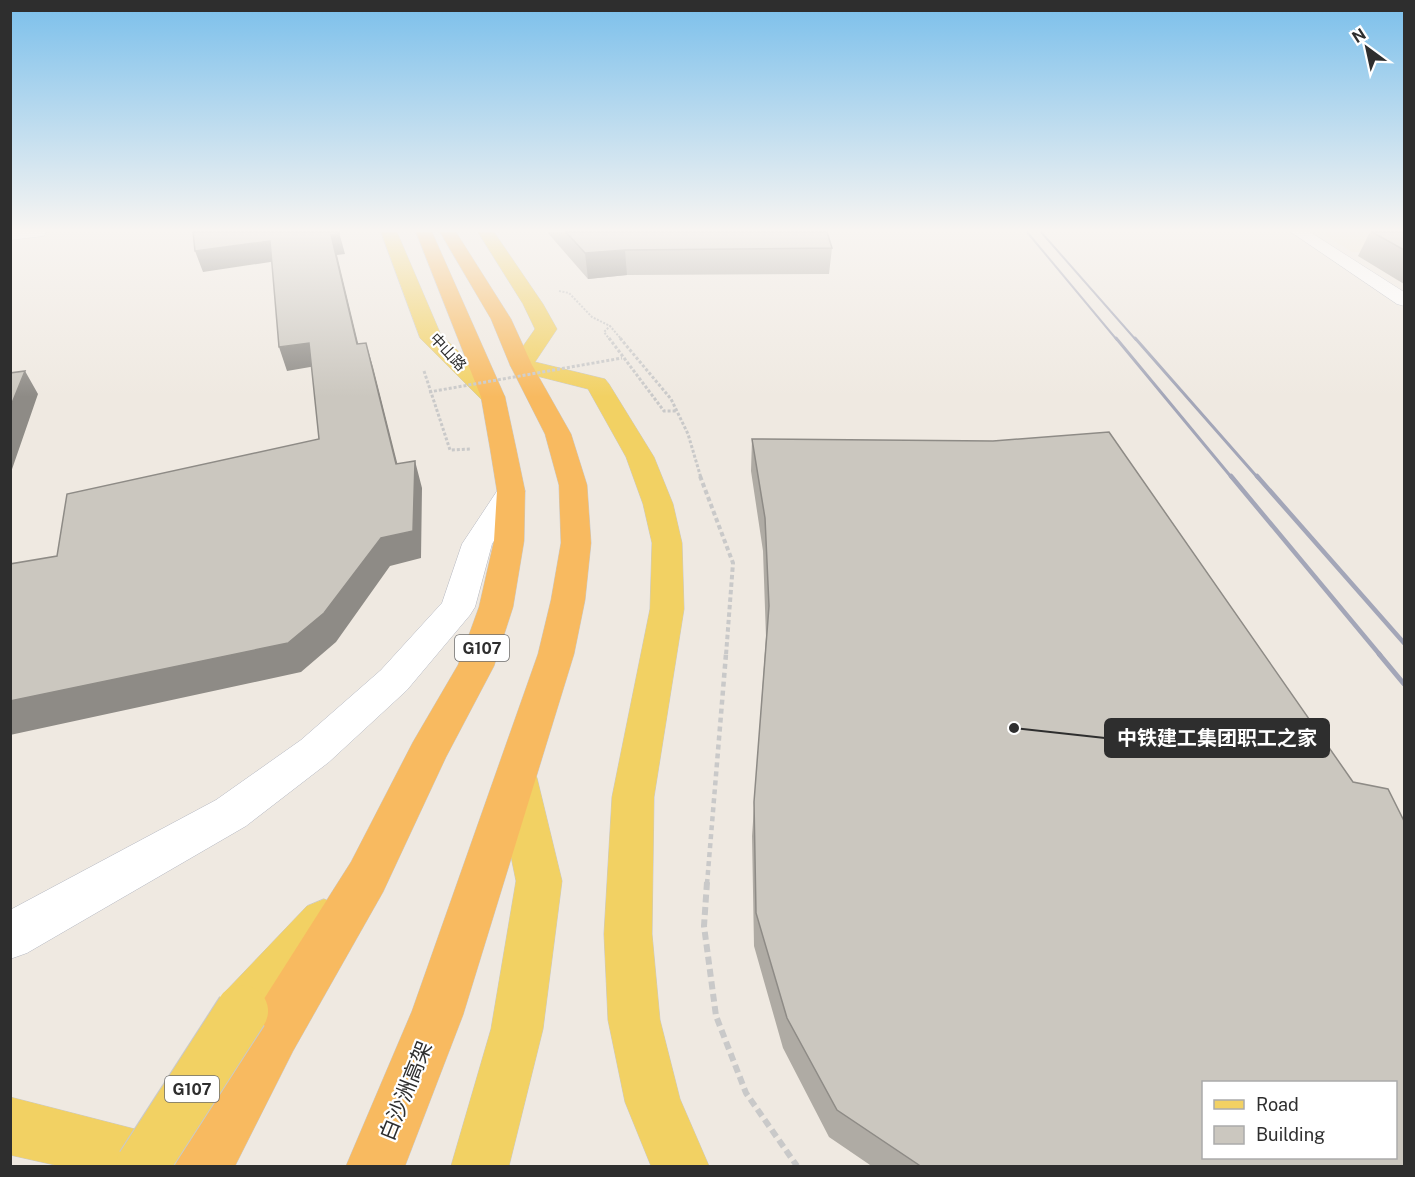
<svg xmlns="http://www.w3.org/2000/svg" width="1415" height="1177" font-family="'Public Sans','Noto Sans SC',sans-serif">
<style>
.education{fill:#f0e6d1}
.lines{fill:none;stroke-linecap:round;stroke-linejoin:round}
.minor-casing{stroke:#b4b7c1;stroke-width:1}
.tertiary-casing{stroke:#b4b7c1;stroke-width:1}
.secondary-casing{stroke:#b4b7c1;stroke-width:1}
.primary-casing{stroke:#c9c9c9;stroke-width:1}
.trunk-casing{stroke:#c9c9c9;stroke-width:1}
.path-far4{stroke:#c9c9c9;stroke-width:2;stroke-dasharray:2 1.5;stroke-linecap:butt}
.path-far3{stroke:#c9c9c9;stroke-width:3;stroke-dasharray:3 2;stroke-linecap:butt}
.path-far2{stroke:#c9c9c9;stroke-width:4;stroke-dasharray:4.5 3;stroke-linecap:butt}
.path-far1{stroke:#c9c9c9;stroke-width:4.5;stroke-dasharray:5 4;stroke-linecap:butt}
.path{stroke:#c9c9c9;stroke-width:6;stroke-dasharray:8 4.5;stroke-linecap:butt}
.minor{fill:#fff;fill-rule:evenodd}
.tertiary{fill:#fff;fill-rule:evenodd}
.secondary{fill:#fff;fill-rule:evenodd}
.primary{fill:#f2d163;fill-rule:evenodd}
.trunk{fill:#f8ba60;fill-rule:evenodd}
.rail-far3{stroke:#a3a6b8;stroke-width:2}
.rail-far2{stroke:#a3a6b8;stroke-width:3}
.rail-far1{stroke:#a3a6b8;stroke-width:4.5}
.rail{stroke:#a3a6b8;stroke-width:5}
.primary-bridge-casing{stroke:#c9c9c9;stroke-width:54;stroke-linecap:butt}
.path-bridge{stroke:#c9c9c9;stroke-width:3;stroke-dasharray:3 2;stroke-linecap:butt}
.primary-bridge{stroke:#f2d163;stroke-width:52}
.wall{fill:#afaba4}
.shaded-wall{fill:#8e8b86}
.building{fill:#cbc7bf;stroke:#8e8b86;stroke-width:1.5;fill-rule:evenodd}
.labels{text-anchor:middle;stroke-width:4.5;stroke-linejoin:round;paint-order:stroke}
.far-street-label{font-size:15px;fill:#2e2e2e;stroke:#fff}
.shield{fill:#fff;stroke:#6d6d6d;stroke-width:1.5}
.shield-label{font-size:16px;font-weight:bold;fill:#2e2e2e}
.near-street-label{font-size:21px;fill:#2e2e2e;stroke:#fff}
.leader{fill:none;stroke:#2e2e2e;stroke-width:2}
.callout-dot{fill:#2e2e2e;stroke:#fff;stroke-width:2}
.callout{fill:#2e2e2e;stroke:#2e2e2e;stroke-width:2}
.callout-label{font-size:20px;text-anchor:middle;font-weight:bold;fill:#fff}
</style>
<rect width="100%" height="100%" fill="#efe9e1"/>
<path class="education" d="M1320,232H1404V252H1352Z"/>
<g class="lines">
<defs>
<path id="minor" d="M10,232H46L44,236L10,240Z"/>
<path id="tertiary" d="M1291,232H1310L1404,292V306L1397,304Z"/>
<path id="secondary" d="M511,482L521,485L525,491L492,544L475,607L470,615L407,690L329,762L246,826L27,953L10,959V910L216,800L301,740L381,670L442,603L462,544L501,485Z"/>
<path id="primary" d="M381,232H397L441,335L502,392L505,397L502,402L493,404L484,402L420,338Z
M478,232H494L543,304L557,329L535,362L605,379L609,384L654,457L673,504L682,543L684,609L654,797L652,934L660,1020L680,1099L709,1166H651L625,1102L608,1020L604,934L612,797L650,609L652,543L643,504L626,457L588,389L513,370L510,365L535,329L523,304Z
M516,761L531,766L537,778L562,881L543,1029L509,1166H451L491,1029L516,881L495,778L501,766Z
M324,899L341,906L348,922L341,938L260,1029L242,1037L224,1029L216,1011L224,993L307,906Z
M10,1097L162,1136L183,1145L192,1166H59L10,1155Z"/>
<path id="trunk" d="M416,232H432L505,397L516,448L525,491L524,541L513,607L494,666L446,757L383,892L293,1051L235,1166H175L183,1145L255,1013L351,862L413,742L458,665L479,607L494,541L497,491L490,448L481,397Z
M440,232H456L511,319L532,365L571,434L587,485L591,543L585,600L574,654L463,1015L405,1166H346L412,1011L538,654L551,600L561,543L559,485L545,434L510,365L491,319Z"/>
</defs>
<use href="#minor" class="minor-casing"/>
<use href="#tertiary" class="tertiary-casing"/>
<use href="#secondary" class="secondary-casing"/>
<use href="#primary" class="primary-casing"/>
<use href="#trunk" class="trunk-casing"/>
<path class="path-far4" d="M559,291L569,293L592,317L610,326L622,340
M610,340L604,332L610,326"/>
<path class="path-far3" d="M609,338L664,411H676
M620,338L671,399L688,434L701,478
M424,371L450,450L470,449"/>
<path class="path-far2" d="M700,476L733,563L726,655"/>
<path class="path-far1" d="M707,884L726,654"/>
<path class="path" d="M707,882L704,926L716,1016L746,1093L797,1166"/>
<use href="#minor" class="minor"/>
<use href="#tertiary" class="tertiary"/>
<use href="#secondary" class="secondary"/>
<use href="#primary" class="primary"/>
<use href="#trunk" class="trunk"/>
<path class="rail-far3" d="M1027,232L1117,340
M1041,232L1136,340"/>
<path class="rail-far2" d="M1116,338L1232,478
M1135,338L1258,478"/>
<path class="rail-far1" d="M1231,476L1380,655
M1257,476L1404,643"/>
<path class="rail" d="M1379,654L1404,684"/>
<defs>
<path id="primary-bridge" d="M142,1166L242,1011"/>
</defs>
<use href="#primary-bridge" class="primary-bridge-casing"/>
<path class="path-bridge" d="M429,392L622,358"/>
<use href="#primary-bridge" class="primary-bridge"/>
</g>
<path class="wall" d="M547,232H827L832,248L829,274L627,275L588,279Z
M1370,232H1404V284L1358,256Z
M752,439L1404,1167H873L829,1137L783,1048L754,946L752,836L766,637L763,551L751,471Z"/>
<path class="shaded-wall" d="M339,232L345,254L337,255L364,368L357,344L331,235Z
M270,241L277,261L203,272L195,251Z
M625,250L627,275L588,279L585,253Z
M309,343L316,366L287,371L279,347Z
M366,343L373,367L404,490L396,464Z
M25,371L38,394L10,475V408Z
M415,461L422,488L421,558L390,566L336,642L301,672L10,735V701Z"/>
<path class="building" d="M193,232H339V234L331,235L357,344L366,343L396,464L415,461L413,531L381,538L324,613L288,643L10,701V564L57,556L67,494L319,439L309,343L279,347L270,241L195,251Z
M566,232H827L832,248L625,250L585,253Z
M1372,232H1404V250Z
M25,371L10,408V373Z
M1109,432L1353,782L1388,789L1404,821V1167H922L837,1110L787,1018L756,913L754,802L769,606L765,518L752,439L993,441ZM1203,1083H1395V1158H1203Z"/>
<linearGradient id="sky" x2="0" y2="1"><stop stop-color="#7abfeb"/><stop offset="0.58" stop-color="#f8f5f2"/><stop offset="1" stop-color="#f8f5f2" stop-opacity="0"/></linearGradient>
<rect width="1415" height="397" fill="url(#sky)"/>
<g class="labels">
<g class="far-street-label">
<text transform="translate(448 352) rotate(47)" y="5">中山路</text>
</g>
<g class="shield">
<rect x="455" y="635" width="54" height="26" rx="4.5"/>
<rect x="165" y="1076" width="54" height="26" rx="4.5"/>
</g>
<g class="shield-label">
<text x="482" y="654">G107</text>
<text x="192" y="1095">G107</text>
</g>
<g class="near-street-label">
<text transform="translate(406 1091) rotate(-68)" y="7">白沙洲高架</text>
</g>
</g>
<path class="leader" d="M1014 728L1105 738"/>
<circle class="callout-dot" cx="1014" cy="728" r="6"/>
<rect class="callout" x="1105" y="719" width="224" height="38" rx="6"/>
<g class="callout-label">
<text x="1217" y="745">中铁建工集团职工之家</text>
</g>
<rect width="1415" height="1177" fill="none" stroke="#2e2e2e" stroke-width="24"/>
<rect x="1202" y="1081" width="195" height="78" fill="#ffffff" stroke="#ababab" stroke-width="1.5"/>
<rect x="1214" y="1100" width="30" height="9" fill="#f2d163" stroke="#ababab" stroke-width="1.5"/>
<text x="1256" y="1111" font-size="18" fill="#2e2e2e">Road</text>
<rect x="1214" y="1126" width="30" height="18" fill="#cbc7bf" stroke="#ababab" stroke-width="1.5"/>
<text x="1256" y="1141" font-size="18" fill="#2e2e2e">Building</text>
<g transform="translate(1367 48) rotate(327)" stroke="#ffffff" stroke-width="4.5" paint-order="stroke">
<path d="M0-4.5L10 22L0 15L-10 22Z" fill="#2e2e2e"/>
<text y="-9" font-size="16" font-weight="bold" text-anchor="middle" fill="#2e2e2e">N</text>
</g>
</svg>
